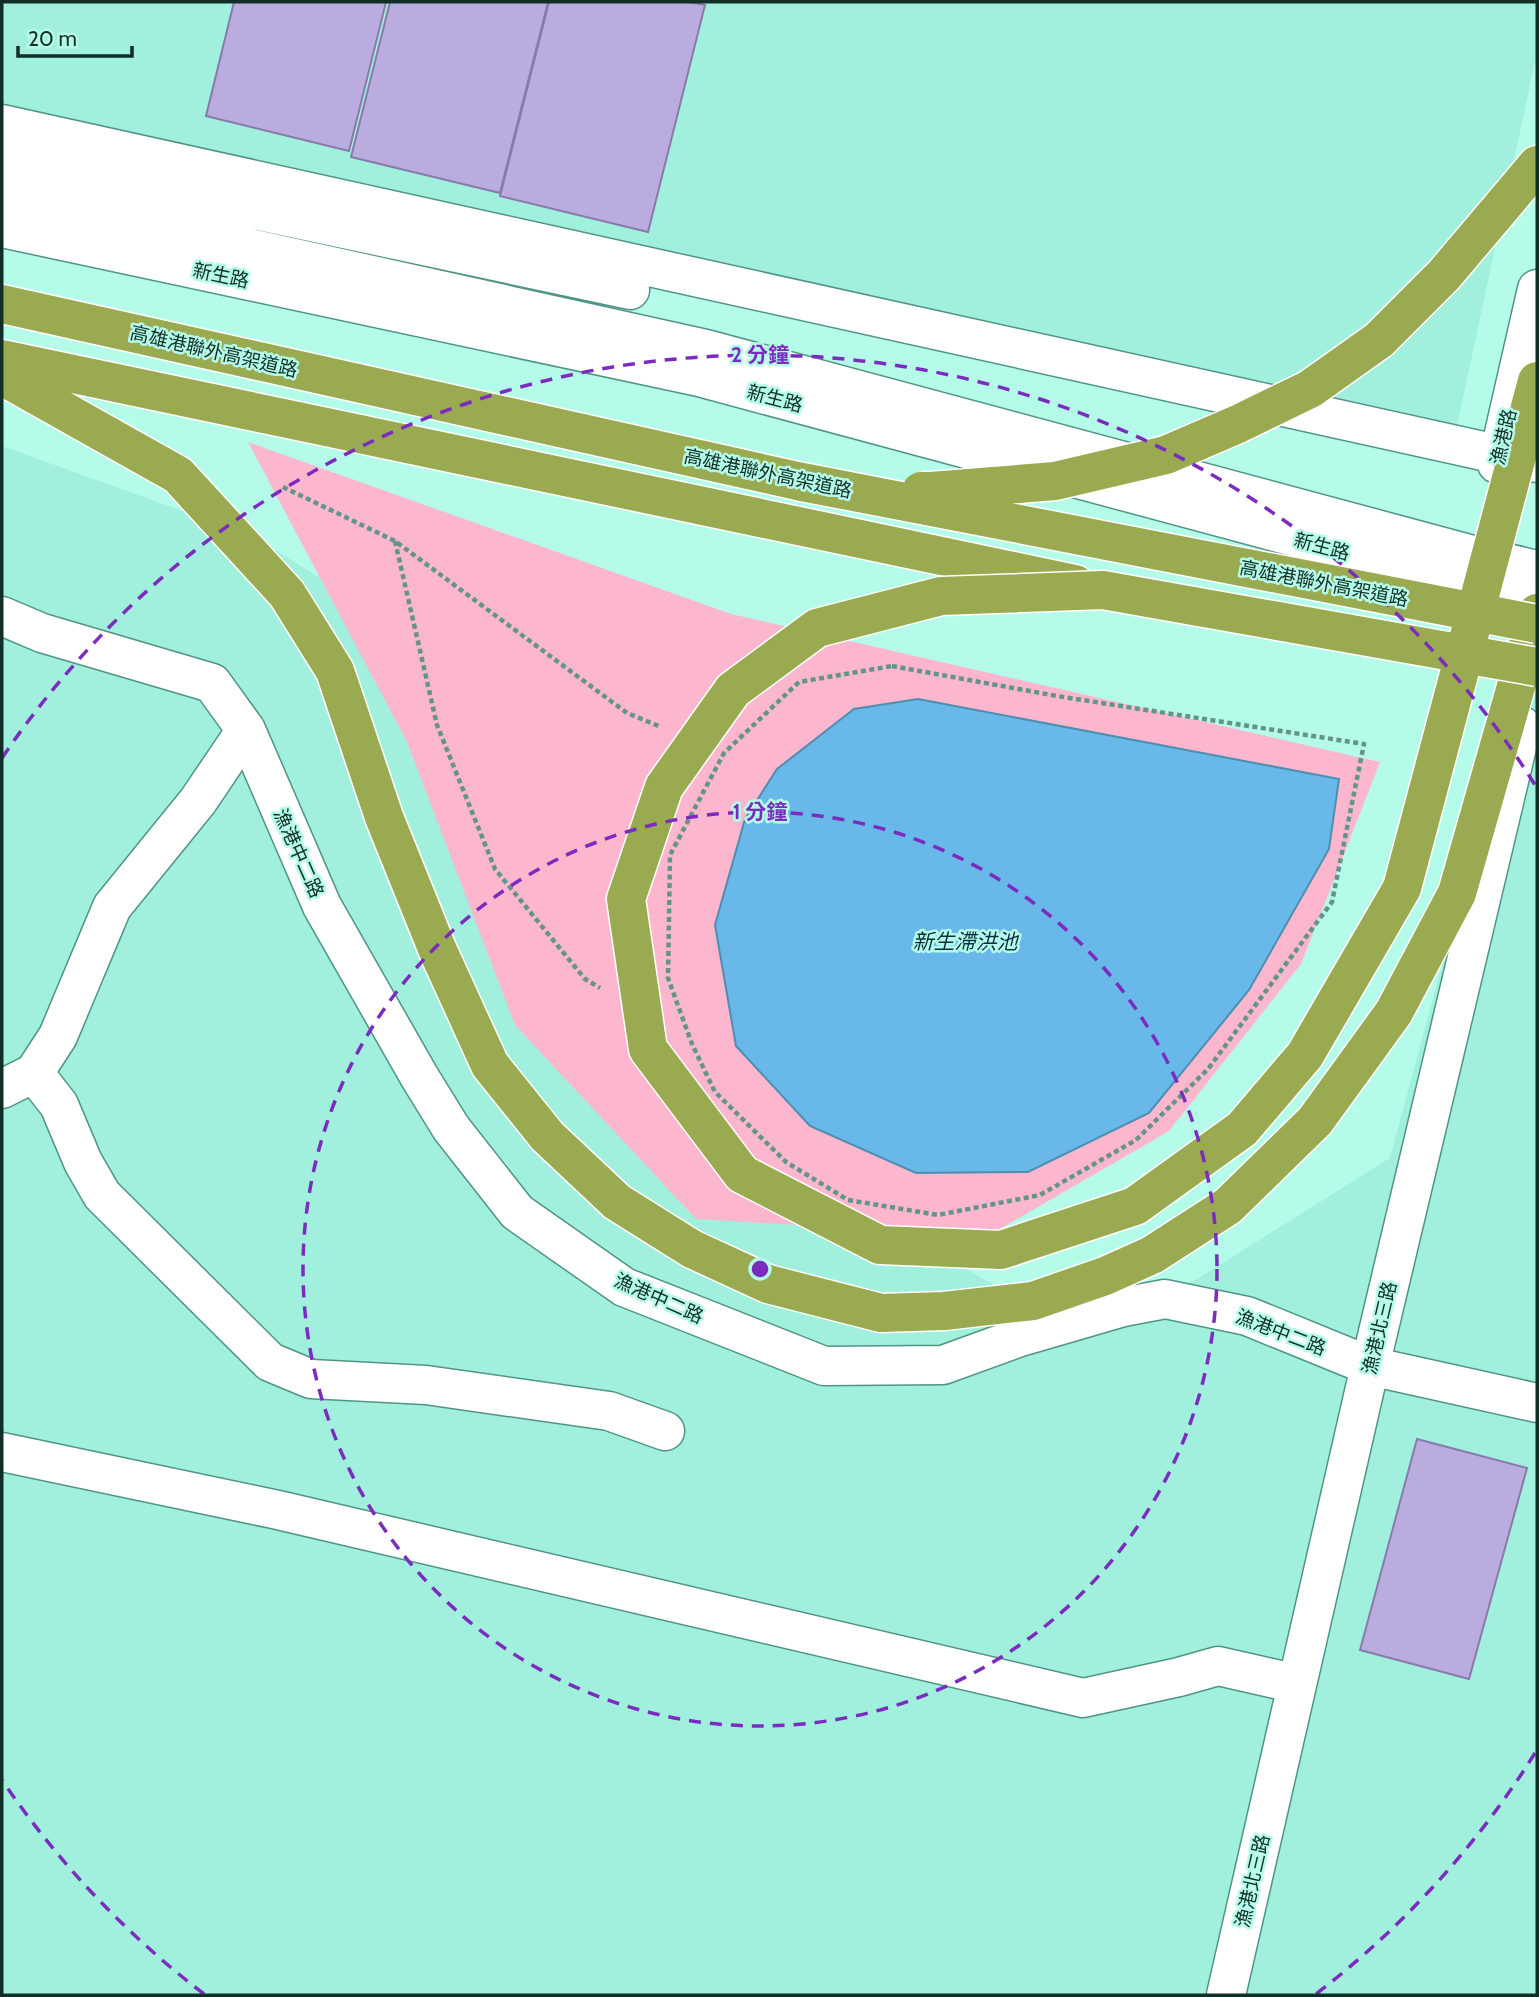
<svg xmlns="http://www.w3.org/2000/svg" width="1539" height="1997" font-family="Cabin,'Noto Sans TC',sans-serif">
<style>
.built{fill:#a0f0dd}
.green{fill:#fcb6cd}
.water{fill:#68b8e9;stroke:#4e8faf;stroke-width:2}
.building{fill:#bbacdf;stroke:#887aaa;stroke-width:2}
.lines{fill:none;stroke-linecap:round;stroke-linejoin:round}
.minor-casing{stroke:#509485;stroke-width:41}
.highway-casing{stroke:#fff;stroke-width:41}
.path{stroke:#629488;stroke-width:4.5;stroke-dasharray:5 3.5;stroke-linecap:butt}
.minor{stroke:#fff;stroke-width:38}
.highway{stroke:#9aaa50;stroke-width:38}
.highway-bridge-casing{stroke:#fff;stroke-width:41;stroke-linecap:butt}
.highway-bridge{stroke:#9aaa50;stroke-width:38}
.ring{fill:none;stroke:#7b2cbf;stroke-width:3.5;stroke-dasharray:12 9}
.labels{text-anchor:middle;stroke-width:5;stroke-linejoin:round;paint-order:stroke}
.street-label{font-size:19px;fill:#112e27;stroke:#b5fbea}
.water-label{font-size:21px;font-style:italic;fill:#092e42;stroke:#b5fbea}
.centre{fill:#7b2cbf;stroke:#b5fbea;stroke-width:3.5}
.ring-label{font-size:21px;text-anchor:middle;font-weight:bold;fill:#7b2cbf;stroke:#b5fbea;stroke-width:5;stroke-linejoin:round;paint-order:stroke}
</style>
<rect width="100%" height="100%" fill="#b5fbea"/>
<path class="built" d="M2,2H1537V52L1452,449L2,124Z
M2,446L255,537L541,717L875,1214L1000,1289L1165,1299L1390,1158L1535,619L1537,620V1995H2Z"/>
<path class="green" d="M248,442L731,614L1380,762L1301,964L1169,1131L988,1236L696,1219L515,1025L407,742Z"/>
<path class="water" d="M918,699L1339,779L1329,849L1249,990L1149,1113L1028,1172L916,1173L810,1126L736,1046L715,925L745,819L777,769L854,709Z"/>
<path class="building" d="M234,2H386L349,151L206,116Z
M390,2H548L500,193L351,157Z
M549,2H690L705,5L648,232L500,196Z
M1417,1439L1527,1468L1469,1679L1360,1650Z"/>
<g class="lines">
<defs>
<path id="minor" d="M2,124L1537,463
M2,156L630,290
M2,193L706,349L1473,555L1537,570
M2,228L699,377L1465,583L1537,610
M1497,464L1537,289
M2,616L42,633L212,683L246,730L322,906L419,1076L451,1128L517,1212L624,1287L824,1366L943,1365L1020,1337L1123,1307L1165,1299L1247,1316L1370,1366L1537,1403
M34,1073L59,1105L83,1162L102,1195L270,1362L311,1379L426,1385L609,1411L665,1431
M2,1089L34,1073L58,1036L112,907L198,801L246,730
M2,1452L278,1510L1083,1698L1179,1677L1218,1666L1297,1684
M1226,1995L1370,1366L1522,726"/>
<path id="highway" d="M2,304L802,482
M1379,340L1444,275L1537,165
M2,359L1075,584
M2,376L178,475L287,594L335,671L384,817L438,951L490,1065L547,1136L617,1202L692,1249L768,1284L881,1313L944,1311L1033,1301L1105,1276L1152,1255L1228,1206L1315,1121L1394,1012L1457,893L1537,613"/>
</defs>
<use href="#minor" class="minor-casing"/>
<use href="#highway" class="highway-casing"/>
<path class="path" d="M283,487L395,541L627,713L661,727
M395,541L437,725L495,869L585,979L600,988
M892,666L1057,696L1364,744L1332,902L1208,1069L1136,1140L1040,1195L938,1215L848,1200L786,1162L715,1092L692,1044L668,978L670,855L724,753L799,682Z"/>
<use href="#minor" class="minor"/>
<use href="#highway" class="highway"/>
<defs>
<path id="highway-bridge" d="M1537,381L1402,888L1305,1055L1242,1129L1135,1206L1001,1250L880,1245L742,1174L648,1049L626,899L664,787L733,690L817,628L941,596L1103,590L1537,667
M802,482L1537,624
M921,491H931L1055,481L1166,455L1238,424L1310,389L1379,340"/>
</defs>
<use href="#highway-bridge" class="highway-bridge-casing"/>
<use href="#highway-bridge" class="highway-bridge"/>
</g>
<g class="ring">
<circle cx="760" cy="1269" r="457"/>
<path d="M1535 1753A914 914 0 0 1 1316 1994M204 1994A914 914 0 0 1 2 1780M2 758A914 914 0 0 1 1535 785"/>
</g>
<g class="labels">
<g class="street-label">
<text transform="translate(221 275) rotate(12)" y="7">新生路</text>
<text transform="translate(214 351) rotate(13)" y="7">高雄港聯外高架道路</text>
<text transform="translate(775 398) rotate(15)" y="7">新生路</text>
<text transform="translate(1503 437) rotate(-77)" y="7">漁港路</text>
<text transform="translate(768 473) rotate(12)" y="7">高雄港聯外高架道路</text>
<text transform="translate(1322 546) rotate(15)" y="7">新生路</text>
<text transform="translate(1324 583) rotate(11)" y="7">高雄港聯外高架道路</text>
<text transform="translate(299 853) rotate(66)" y="7">漁港中二路</text>
<text transform="translate(659 1298) rotate(24)" y="7">漁港中二路</text>
<text transform="translate(1379 1328) rotate(-77)" y="7">漁港北三路</text>
<text transform="translate(1281 1332) rotate(21)" y="7">漁港中二路</text>
<text transform="translate(1252 1881) rotate(-77)" y="7">漁港北三路</text>
</g>
<g class="water-label">
<text x="965" y="949">新生滯洪池</text>
</g>
</g>
<circle cx="760" cy="1269" r="10" class="centre"/>
<g class="ring-label">
<text x="760" y="362">2 分鐘</text>
<text x="760" y="819">1 分鐘</text>
</g>
<rect width="1539" height="1997" fill="none" stroke="#112e27" stroke-width="7"/>
<path d="M18 46v10h114v-10" fill="none" stroke="#112e27" stroke-width="3.5"/>
<text x="28" y="46" font-size="21" fill="#112e27" stroke="#b5fbea" stroke-width="5" paint-order="stroke">20 m</text>
</svg>
